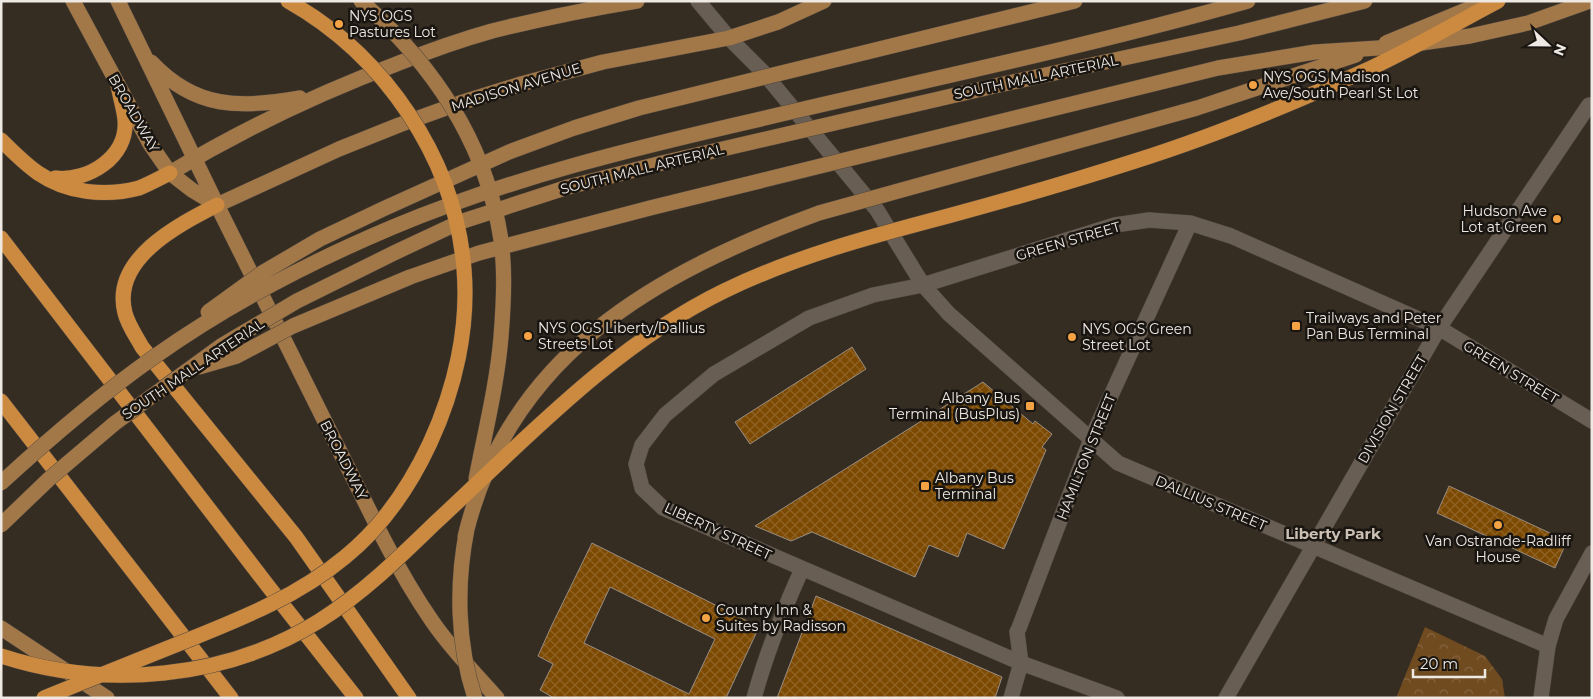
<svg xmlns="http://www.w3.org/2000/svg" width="1593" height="699" font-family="Montserrat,sans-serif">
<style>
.park{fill:url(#park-crowns)}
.building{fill:url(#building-cross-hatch);stroke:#998d82;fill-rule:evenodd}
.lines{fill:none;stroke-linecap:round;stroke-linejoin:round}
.street-casing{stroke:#4f473f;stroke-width:16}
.secondary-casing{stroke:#4f473f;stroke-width:16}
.primary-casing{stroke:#4f473f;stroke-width:16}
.highway-casing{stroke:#4f473f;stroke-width:16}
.street{stroke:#685e53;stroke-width:15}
.secondary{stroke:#685e53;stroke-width:15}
.primary{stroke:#a37848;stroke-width:15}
.highway{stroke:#cb8a40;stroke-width:15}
.primary-bridge-casing{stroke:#4f473f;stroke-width:16;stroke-linecap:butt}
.highway-bridge-casing{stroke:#4f473f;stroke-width:16;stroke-linecap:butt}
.primary-bridge{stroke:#a37848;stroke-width:15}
.highway-bridge{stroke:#cb8a40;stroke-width:15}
.poi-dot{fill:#f4a344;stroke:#191511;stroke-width:2}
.labels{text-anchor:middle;stroke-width:5;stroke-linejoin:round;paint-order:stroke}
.poi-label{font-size:14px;fill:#efe9e3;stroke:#191511;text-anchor:start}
.street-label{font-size:14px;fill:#efe9e3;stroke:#191511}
.neighbourhood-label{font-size:15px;font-weight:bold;fill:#ccc0b4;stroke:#191511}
</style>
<defs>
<pattern id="park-crowns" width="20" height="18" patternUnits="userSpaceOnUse" patternTransform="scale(1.25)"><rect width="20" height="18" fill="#704b20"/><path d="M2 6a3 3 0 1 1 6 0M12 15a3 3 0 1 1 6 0" fill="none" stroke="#856540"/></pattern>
<pattern id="building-cross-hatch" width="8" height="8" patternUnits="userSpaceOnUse" patternTransform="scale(1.25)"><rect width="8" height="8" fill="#7c4900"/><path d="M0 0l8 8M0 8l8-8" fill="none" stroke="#8f6325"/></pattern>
</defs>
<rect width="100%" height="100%" fill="#352c22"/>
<path class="park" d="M1425,627L1485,656L1502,679L1505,698H1396Z"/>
<path class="building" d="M852,347L866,369L750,444L735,422Z
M983,382L1033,424L1035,421L1052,434L1042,447L1046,450L1004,549L967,533L958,557L929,545L915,577L812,532L791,541L755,526Z
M1449,486L1567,541L1555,568L1437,513Z
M592,543L759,627L726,698H554L540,690L553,664L538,656L551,627ZM610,587L715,639L689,694L584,643Z
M816,596L1002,677L995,698H777Z"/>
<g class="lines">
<defs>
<path id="street" d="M698,1L729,38L763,72L877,210L923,285L949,314L1118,463L1548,646
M754,698C766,654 783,611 802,569
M1011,698L1021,663L1017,632L1019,628L1091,439L1190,223
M1117,698L1021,663L663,508L642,488L636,464L642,445L665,415L714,374L809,318L873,295L923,285L1115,225L1149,220L1190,223L1231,236L1439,328L1592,421
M1226,698L1439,328L1589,105"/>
<path id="secondary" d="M1541,698L1548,646L1556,619L1592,553"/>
<path id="primary" d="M73,1L150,144L170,173L192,190L217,205
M118,1L217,205L383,538C398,567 414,595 432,621C451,649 475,673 497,698
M151,62C196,110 240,108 300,98
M170,173C243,129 319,93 399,63C429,51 460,40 492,31C540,19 588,9 637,1
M217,205L339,149L399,125L460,103L521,84L603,62L729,38L778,22L824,1
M1,628L107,698"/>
<path id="highway" d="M1,140C13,152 25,164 38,173C67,193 105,197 139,188C149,184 160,178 170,173
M55,178C88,182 128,157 125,120C124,109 120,97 118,85
M217,205C178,225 111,259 125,313C128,325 136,336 142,347L296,537L409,698
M1,238L268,586L356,698
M1,401L231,698"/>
</defs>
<use href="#street" class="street-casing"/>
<use href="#secondary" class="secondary-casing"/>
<use href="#primary" class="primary-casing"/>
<use href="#highway" class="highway-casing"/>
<use href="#street" class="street"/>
<use href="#secondary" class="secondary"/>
<use href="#primary" class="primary"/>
<use href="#highway" class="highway"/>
<defs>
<path id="primary-bridge" d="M361,1C428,60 480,134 498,223C506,260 504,299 501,337C497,385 485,432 476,479
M1386,43L1483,3
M208,312L262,273L320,239L383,209L509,152L574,128L639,108L1075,1
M199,367L237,356L293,326L410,277L479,253L650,208L1218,68L1315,52L1394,47L1470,36L1528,23L1590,1
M1,483C50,438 100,395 154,357C227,305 310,262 393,227C513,177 638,147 765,118C926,80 1089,46 1248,1
M1,525L49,479L115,423L221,346L297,301L396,252L460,222L568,187L662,163L999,85L1239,33L1365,1
M467,529C456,584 457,644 475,698
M465,537C508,355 655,273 819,213L1197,108L1356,55"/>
<path id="highway-bridge" d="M1,656C105,690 226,679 319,621C362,594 399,558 435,523C525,440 613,345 724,291C796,256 872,236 948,216C1011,199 1073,181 1135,161C1215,136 1294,103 1371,68C1414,48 1456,23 1498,1
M44,698C90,679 136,661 183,642C240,619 297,597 345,557C382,527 410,486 430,443C455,389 469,328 464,269C455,158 384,55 288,1"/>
</defs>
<use href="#primary-bridge" class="primary-bridge-casing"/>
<use href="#highway-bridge" class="highway-bridge-casing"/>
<use href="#primary-bridge" class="primary-bridge"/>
<use href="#highway-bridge" class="highway-bridge"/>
</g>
<g class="poi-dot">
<circle cx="339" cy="24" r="5"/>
<circle cx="1253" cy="85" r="5"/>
<circle cx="1557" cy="219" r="5"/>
<rect x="1291" y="321" width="10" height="10" rx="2.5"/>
<circle cx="528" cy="336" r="5"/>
<circle cx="1072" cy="337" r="5"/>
<rect x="1025" y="401" width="10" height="10" rx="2.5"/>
<rect x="920" y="481" width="10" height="10" rx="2.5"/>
<circle cx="1498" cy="525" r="5"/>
<circle cx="706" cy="618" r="5"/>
</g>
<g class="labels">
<g class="poi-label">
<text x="349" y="21">NYS OGS<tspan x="349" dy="16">Pastures Lot</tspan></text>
<text x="1263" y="82">NYS OGS Madison<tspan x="1263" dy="16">Ave/South Pearl St Lot</tspan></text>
<text x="1547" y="216" text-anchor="end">Hudson Ave<tspan x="1547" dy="16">Lot at Green</tspan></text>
<text x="1306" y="323">Trailways and Peter<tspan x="1306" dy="16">Pan Bus Terminal</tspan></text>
<text x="538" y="333">NYS OGS Liberty/Dallius<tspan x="538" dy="16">Streets Lot</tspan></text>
<text x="1082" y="334">NYS OGS Green<tspan x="1082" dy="16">Street Lot</tspan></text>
<text x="1020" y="403" text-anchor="end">Albany Bus<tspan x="1020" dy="16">Terminal (BusPlus)</tspan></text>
<text x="935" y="483">Albany Bus<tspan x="935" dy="16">Terminal</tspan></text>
<text x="1498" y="546" text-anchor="middle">Van Ostrande-Radliff<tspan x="1498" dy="16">House</tspan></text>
<text x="716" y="615">Country Inn &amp;<tspan x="716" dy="16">Suites by Radisson</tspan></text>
</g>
<g class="street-label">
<text transform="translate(1036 77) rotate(-12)" y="5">SOUTH MALL ARTERIAL</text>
<text transform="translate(516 87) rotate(-17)" y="5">MADISON AVENUE</text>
<text transform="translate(134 113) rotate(60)" y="5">BROADWAY</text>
<text transform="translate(642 169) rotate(-14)" y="5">SOUTH MALL ARTERIAL</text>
<text transform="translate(1068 241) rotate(-16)" y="5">GREEN STREET</text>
<text transform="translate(193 369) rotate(-34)" y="5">SOUTH MALL ARTERIAL</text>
<text transform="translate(1511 372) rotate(31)" y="5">GREEN STREET</text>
<text transform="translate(1392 409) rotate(-60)" y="5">DIVISION STREET</text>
<text transform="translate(1086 457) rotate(-68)" y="5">HAMILTON STREET</text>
<text transform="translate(344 460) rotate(63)" y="5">BROADWAY</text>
<text transform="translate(1211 503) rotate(23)" y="5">DALLIUS STREET</text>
<text transform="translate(718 531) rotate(25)" y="5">LIBERTY STREET</text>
</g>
<g class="neighbourhood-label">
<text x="1333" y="539">Liberty Park</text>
</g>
</g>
<rect width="1593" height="699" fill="none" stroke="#efe9e3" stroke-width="5"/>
<g transform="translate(1548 45) rotate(112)" stroke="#191511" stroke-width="4" paint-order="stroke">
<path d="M0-4L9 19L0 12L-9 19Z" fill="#efe9e3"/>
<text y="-8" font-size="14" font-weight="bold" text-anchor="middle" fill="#efe9e3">N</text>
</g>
<path d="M1413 669v8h72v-8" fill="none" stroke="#efe9e3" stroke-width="2.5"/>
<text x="1420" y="669" font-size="15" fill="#efe9e3" stroke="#191511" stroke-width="4" paint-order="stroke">20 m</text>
</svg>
